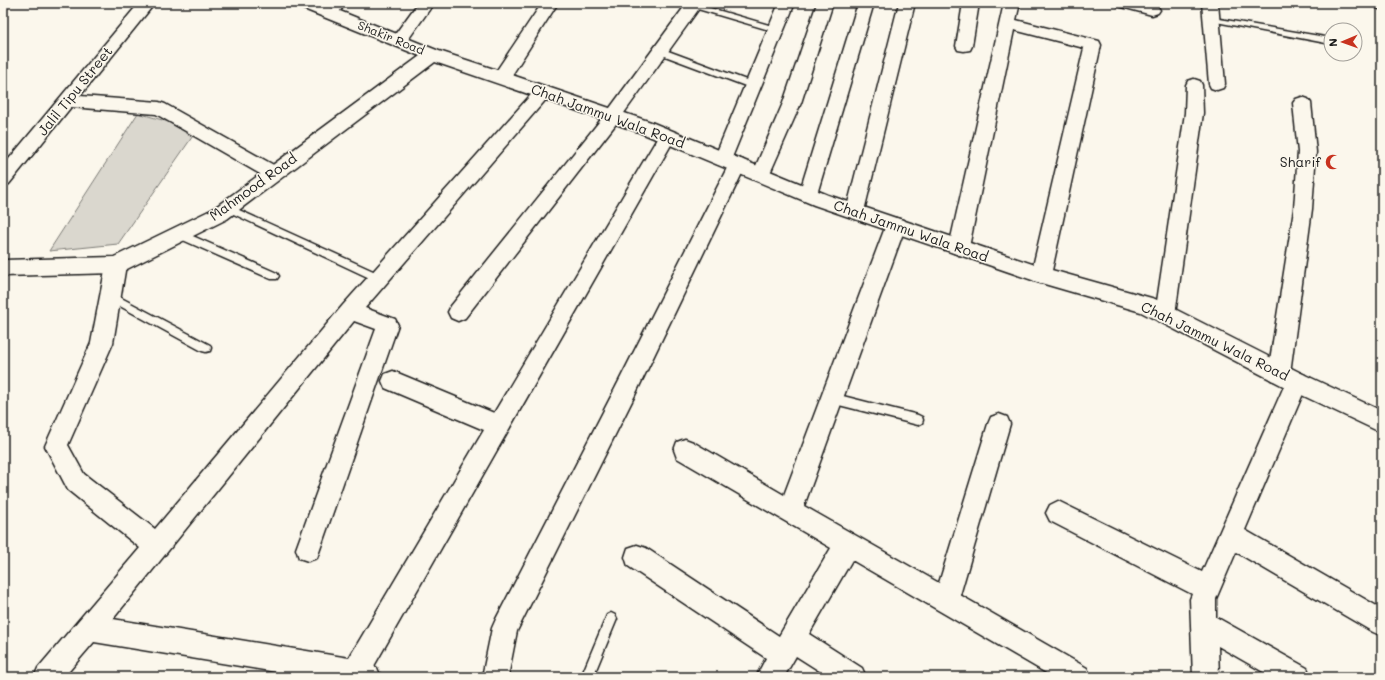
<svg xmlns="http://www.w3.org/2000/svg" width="1385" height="680" font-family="Mali,sans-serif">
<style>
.green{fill:#dad7ce;stroke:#7b7a75}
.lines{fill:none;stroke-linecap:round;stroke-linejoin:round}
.lane-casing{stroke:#1c1c1c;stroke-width:3}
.street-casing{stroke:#1c1c1c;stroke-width:3}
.secondary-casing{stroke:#1c1c1c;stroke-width:3}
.lane{fill:#fbf7ec;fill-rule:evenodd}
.street{fill:#fbf7ec;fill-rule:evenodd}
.secondary{fill:#fbf7ec;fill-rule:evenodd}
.labels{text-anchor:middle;stroke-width:3;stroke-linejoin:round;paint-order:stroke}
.far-street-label{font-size:12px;fill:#1c1c1c;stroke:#fbf7ec}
.street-label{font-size:14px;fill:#1c1c1c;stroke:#fbf7ec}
.poi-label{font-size:14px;fill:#1c1c1c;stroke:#fbf7ec;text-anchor:end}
</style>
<rect width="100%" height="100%" fill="#fbf7ec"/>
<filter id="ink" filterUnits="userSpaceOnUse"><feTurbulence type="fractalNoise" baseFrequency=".025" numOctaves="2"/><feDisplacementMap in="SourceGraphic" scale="8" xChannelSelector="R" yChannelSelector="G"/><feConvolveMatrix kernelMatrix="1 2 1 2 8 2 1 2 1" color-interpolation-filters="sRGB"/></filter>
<g filter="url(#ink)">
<path class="green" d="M138,113L197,130L118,244L49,251Z"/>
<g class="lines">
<defs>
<path id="lane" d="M338,3H346L336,16H330L329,14Z
M693,3L779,28L780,30L776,32L691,7L690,5Z
M1208,17L1331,38V44L1211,21L1207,19Z
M660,48L757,84L758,86L754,89L751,88L657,53L656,51Z
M228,205L382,275L384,278L382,281H376L225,210L224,208L225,206Z
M179,230L277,273L279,276L277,279H271L176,237L174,234L176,231Z
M110,292L210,345L211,348L210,351L206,352L202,351L107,299L105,296L107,293Z
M831,393L918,415L922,417L923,420L922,423L918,425L831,403L827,401L826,398L827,395Z
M611,613L615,615L617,619L593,677H581L607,615Z"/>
<path id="street" d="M139,3H155L80,96L159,102L165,104L279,168L282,173L279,178L273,180L267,178L156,114L71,107L9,184L3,186V166Z
M418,3H434L405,44L399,45L393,44L391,40Z
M687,3H703L619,120L465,318L458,321L451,318L448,312L451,306L607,112Z
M779,3H795L731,160L737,158L743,160L746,165L635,395L517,631L508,677H482L492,628L496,619L619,381L729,164L723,166L717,164L714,159Z
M817,3H833L801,103L767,180L761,182L755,180L752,175L783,103Z
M858,3H874L817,194L815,199L808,201L801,199L799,194Z
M899,3H915L864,211L862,216L855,218L848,216L846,211Z
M963,3H979L972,46L970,50L964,51L958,50L956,46Z
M1004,3H1020L1016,20L1099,41L1101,45L1051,275L1048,281L1041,283L1034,281L1031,275L1084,48L1014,30L969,247L966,252L959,255L952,252L949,247Z
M1115,3H1143L1158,7L1160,10L1158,13L1152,15L1118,6Z
M1202,3H1218L1225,84L1223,88L1217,90L1211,88L1209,84Z
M1373,3H1382V10L1377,8Z
M1194,79L1200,81L1202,85L1203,113L1175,315L1172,321L1165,324L1158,321L1155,315L1185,113L1186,85L1188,81Z
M543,86L549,88L551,92L549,96L365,308L395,319L398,325L317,558L308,561L299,558L296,549L376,329L354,321L113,619L349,658L484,430L385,388L382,381L385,374L393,371L494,413L661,132L667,130L673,132L676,136L374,666L377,668L381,677H306L94,642L64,677H34L38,668L140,548L68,490L45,446L91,343L106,265L109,259L116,257L123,259L126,265L113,343L68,445L84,474L155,529L343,305L537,88Z
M1302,97L1308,99L1311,103L1316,152L1312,209L1290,373L1287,380L1279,382L1271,380L1268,373L1294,209L1298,152L1293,103L1296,99Z
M896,218L903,220L906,225L804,506L939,583L988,424L991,417L999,414L1007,417L1010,424L960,595L1087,668L1091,677H1053L852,560L809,634L862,668L866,677H829L796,656L784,677H756L766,658L628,566L625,557L628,548L637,545L646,548L779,636L831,548L677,458L674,450L677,442L685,439L693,442L784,495L886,225L889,220Z
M1297,372L1305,375L1308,382L1245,530L1382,609V636L1373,632L1236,552L1216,599V617L1307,668L1311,677H1272L1218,646L1219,677H1193L1190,599L1192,594L1050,521L1046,513L1050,505L1058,501L1202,572L1289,375Z"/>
<path id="secondary" d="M297,3H320L439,51L497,70L542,3H558L512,75L651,122L828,195L1041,267L1155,299L1305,375L1382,411V433L1289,389L1141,312L1041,283L814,205L639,132L435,62L227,219L123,271L116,273L3,276V260L114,257L213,209L420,56L299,7Z"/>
</defs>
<use href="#lane" class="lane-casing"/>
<use href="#street" class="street-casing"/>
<use href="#secondary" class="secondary-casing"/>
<use href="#lane" class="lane"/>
<use href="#street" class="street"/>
<use href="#secondary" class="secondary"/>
</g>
</g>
<defs>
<symbol id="mosque-bare" viewBox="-9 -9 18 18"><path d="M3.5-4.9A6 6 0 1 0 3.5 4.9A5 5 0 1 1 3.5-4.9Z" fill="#c8321e" stroke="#fbf7ec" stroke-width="2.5" paint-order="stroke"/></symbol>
</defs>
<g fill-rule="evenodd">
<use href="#mosque-bare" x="1322" y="151" width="22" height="22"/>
</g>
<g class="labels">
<g class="far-street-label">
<text transform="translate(391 38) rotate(22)" y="4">Shakir Road</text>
</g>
<g class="street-label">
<text transform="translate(75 91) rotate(-51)" y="5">Jalil Tipu Street</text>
<text transform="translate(608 116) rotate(20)" y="5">Chah Jammu Wala Road</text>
<text transform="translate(253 187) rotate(-36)" y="5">Mahmood Road</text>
<text transform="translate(911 231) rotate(19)" y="5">Chah Jammu Wala Road</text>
<text transform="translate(1215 341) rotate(26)" y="5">Chah Jammu Wala Road</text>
</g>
<g class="poi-label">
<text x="1321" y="167">Sharif</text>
</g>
</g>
<rect width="1385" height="680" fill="none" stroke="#fbf7ec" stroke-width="16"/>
<rect x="8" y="8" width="1369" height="664" fill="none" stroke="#1c1c1c" stroke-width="1.5" filter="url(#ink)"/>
<g transform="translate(1343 42) rotate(268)"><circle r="19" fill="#fbf7ec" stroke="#a29f99"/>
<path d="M0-3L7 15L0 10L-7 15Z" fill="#c8321e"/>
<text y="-6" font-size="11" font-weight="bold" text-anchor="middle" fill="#1c1c1c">N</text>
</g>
</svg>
